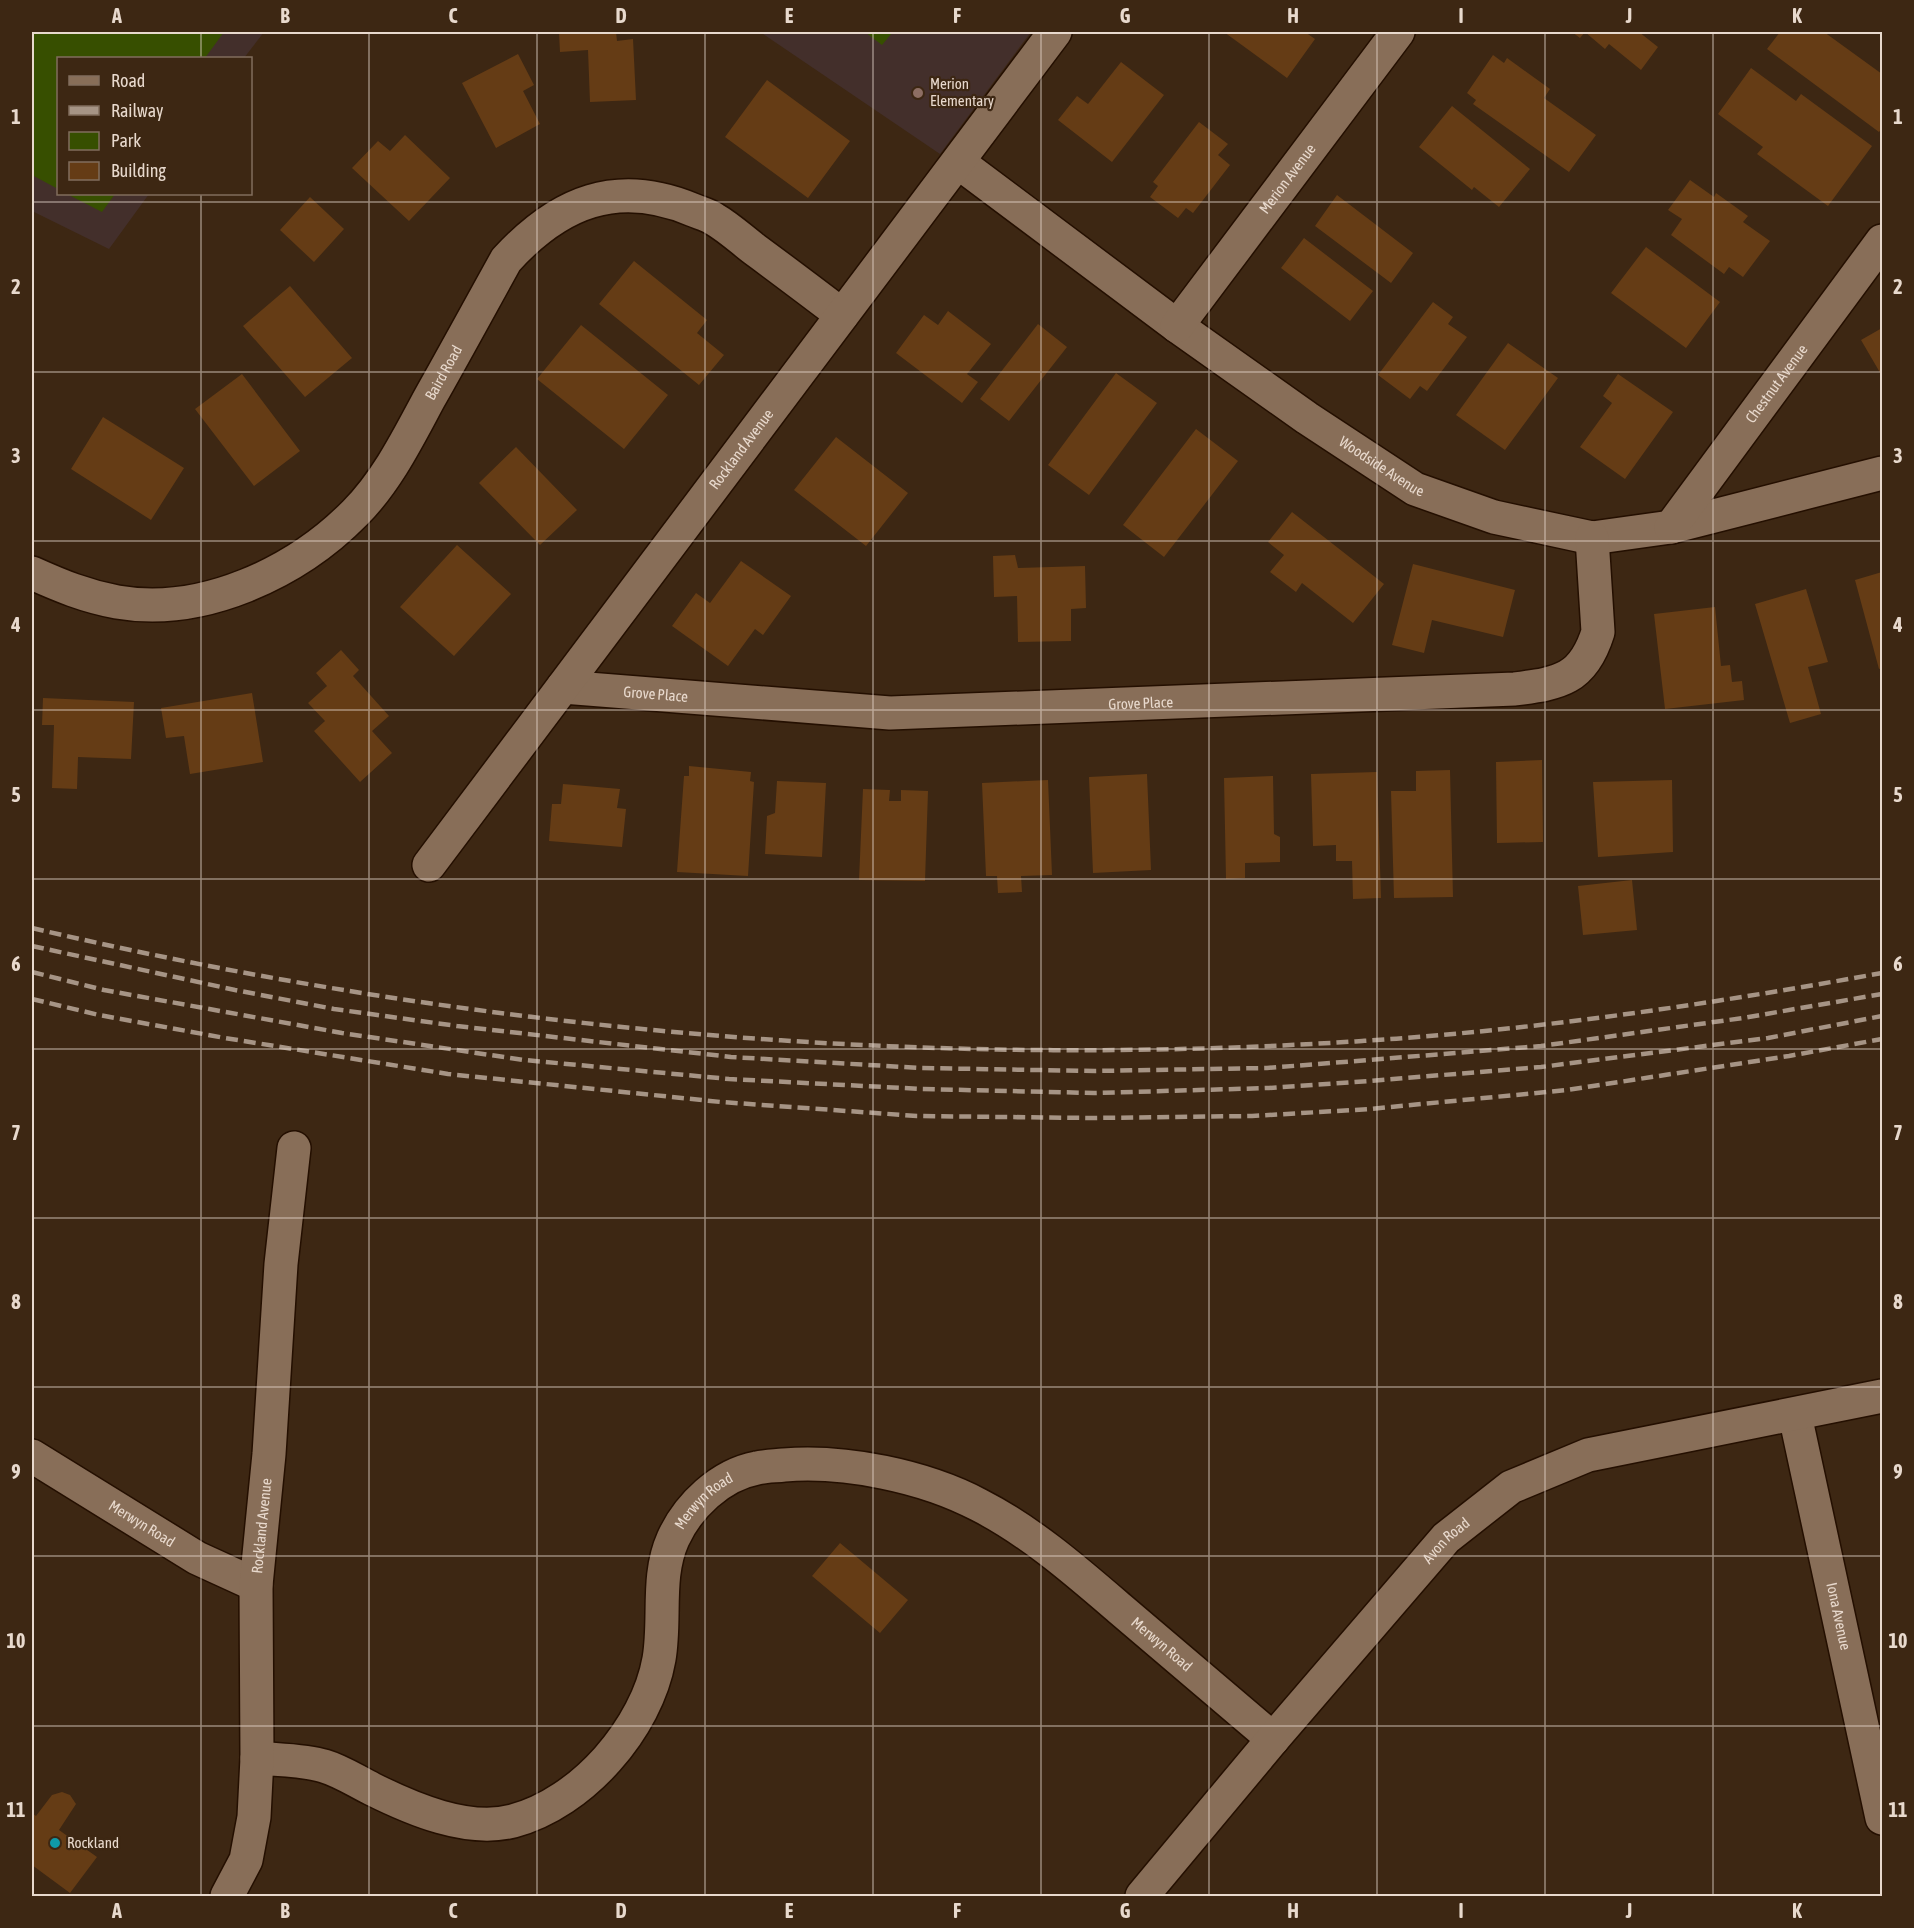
<svg xmlns="http://www.w3.org/2000/svg" width="1914" height="1928" font-family="'Asap Condensed',sans-serif">
<style>
.education{fill:#432f2b}
.green{fill:#374f00}
.building{fill:#653c15}
.lines{fill:none;stroke-linecap:round;stroke-linejoin:round}
.street-casing{stroke:#240f00;stroke-width:36}
.street{stroke:#886e58;stroke-width:33}
.rail{stroke:#a69485;stroke-width:4.5;stroke-dasharray:12 6;stroke-linecap:butt}
.grid{fill:none;stroke:#e8d9cd;stroke-width:1.5;stroke-opacity:0.55}
.education-dot{fill:#8d6e63;stroke:#3d2713;stroke-width:2}
.culture-dot{fill:#0f9aa8;stroke:#3d2713;stroke-width:2}
.labels{text-anchor:middle;stroke-width:4.5;stroke-linejoin:round;paint-order:stroke}
.poi-label{font-size:15px;fill:#e8d9cd;stroke:#3d2713;text-anchor:start}
.street-label{font-size:15px;fill:#e8d9cd;stroke:#3d2713}
.neatline{fill:none;stroke:#e8d9cd;stroke-width:2}
.grid-label{font-size:20px;text-anchor:middle;font-weight:bold;fill:#e8d9cd}
</style>
<rect width="100%" height="100%" fill="#3d2713"/>
<path class="education" d="M32,32H264L244,58H58V194H149L109,249L32,211Z
M760,32H1031L940,154Z"/>
<path class="green" d="M32,32H224L205,58H58V189L32,175Z
M865,32H893L882,45Z
M67,194H115L102,212Z"/>
<path class="building" d="M559,32H616L617,41L633,39L636,100L590,102L588,50L560,52Z
M1224,32H1305L1315,39L1287,78Z
M1572,32H1639L1658,47L1641,70L1609,44L1605,49L1585,32L1580,38Z
M1780,32H1824L1882,74V128L1879,132L1767,49Z
M518,54L534,85L523,91L540,124L496,148L462,83Z
M1493,55L1504,63L1507,58L1550,89L1544,98L1596,135L1569,172L1473,104L1476,100L1467,93Z
M1121,62L1164,95L1112,162L1058,120L1077,96L1088,104Z
M1751,68L1796,101L1801,94L1872,146L1828,206L1757,154L1763,147L1718,114Z
M767,80L850,141L808,198L725,137Z
M1452,106L1530,169L1499,207L1474,187L1472,190L1419,147Z
M1199,122L1228,144L1218,155L1230,165L1193,213L1186,208L1178,218L1150,197L1158,186L1153,182Z
M405,135L450,178L409,221L352,168L378,141L390,151Z
M1690,180L1714,197L1716,193L1748,216L1743,222L1770,241L1743,277L1729,267L1724,274L1671,235L1682,219L1668,210Z
M1337,195L1413,253L1391,283L1315,226Z
M310,197L344,229L314,262L280,230Z
M1304,238L1373,291L1350,321L1281,268Z
M1646,247L1720,302L1686,348L1611,293Z
M634,261L707,320L697,333L724,355L699,385L599,304Z
M290,286L352,358L305,397L243,326Z
M1433,302L1453,317L1448,324L1467,337L1427,391L1420,386L1410,399L1378,375Z
M948,311L991,344L967,374L978,382L962,403L896,353L924,315L938,325Z
M1038,324L1067,347L1009,421L980,399Z
M581,325L668,395L624,449L537,379Z
M1882,328V376L1861,340Z
M1508,343L1558,378L1505,450L1456,415Z
M1116,373L1157,403L1089,495L1048,465Z
M242,374L300,451L254,486L195,409Z
M1618,374L1673,412L1625,479L1580,447L1612,403L1603,396Z
M103,417L184,468L151,520L71,469Z
M1196,429L1238,461L1164,557L1123,525Z
M836,437L908,493L866,546L794,490Z
M516,447L577,510L540,545L479,483Z
M1292,512L1384,584L1353,623L1302,583L1296,592L1270,572L1284,555L1268,542Z
M457,545L511,594L454,656L400,607Z
M1015,555L1018,568L1085,566L1086,608L1071,609V641L1018,642L1017,596L994,597L993,556Z
M741,561L791,596L763,635L755,629L728,666L672,626L696,593L710,603Z
M1413,564L1515,590L1503,637L1432,620L1424,653L1392,645Z
M1882,572V668L1879,669L1855,580Z
M1806,589L1828,662L1808,667L1821,714L1790,723L1755,604Z
M1715,607L1721,666L1730,665L1732,682L1742,681L1744,700L1665,709L1654,614Z
M341,650L359,670L353,676L389,716L372,731L392,753L360,782L314,731L325,721L308,703L327,686L316,673Z
M252,693L263,762L190,774L184,736L166,738L161,708Z
M43,698L134,702L131,759L78,757L77,789L52,788L54,725H42Z
M1542,760L1543,842L1497,843L1496,762Z
M689,766L751,772L750,781L754,782L748,876L677,872L684,776H689Z
M1450,770L1453,897L1394,898L1391,791H1416V771Z
M1377,772L1381,898L1353,899L1352,861H1336V845L1313,846L1311,774Z
M1147,774L1151,870L1093,873L1089,777Z
M1273,776L1274,834L1280,837V862L1245,863V878L1226,879L1224,778Z
M1048,780L1052,875L1021,876L1022,892L998,893L997,876H986L982,783Z
M1672,780L1673,852L1598,857L1593,782Z
M777,781L826,783L822,857L765,854L767,816L775,813Z
M563,784L620,789L617,808L626,809L622,847L549,841L552,804H561Z
M863,789L890,790L889,801H901V790L928,791L925,881L859,880Z
M1632,880L1637,930L1583,935L1578,886Z
M840,1543L908,1600L880,1633L812,1576Z
M62,1792L70,1795L76,1804L59,1830L97,1857L70,1893L32,1865V1813L36,1816L52,1795Z"/>
<g class="lines">
<defs>
<g id="street">
<path id="s1" d="M958,162L1177,326L1307,418L1415,489L1494,517L1592,538L1671,527L1882,473"/>
<path id="s2" d="M1177,326L1398,32"/>
<path id="s3" d="M1671,527L1882,241"/>
<path id="s4" d="M32,573C61,586 85,596 117,602C202,617 296,573 355,513C387,481 408,438 429,399C455,353 480,307 506,260C559,202 617,178 693,210C700,213 708,215 714,219C728,227 741,239 754,249C784,271 813,293 842,315"/>
<path id="s5" d="M563,687L890,713L1515,689C1560,683 1583,680 1598,632L1592,538"/>
<path id="s6" d="M429,865L1055,32"/>
<path id="s7" d="M1795,1415L1882,1818"/>
<path id="s8" d="M32,1456L197,1558L256,1585"/>
<path id="s9" d="M257,1758C277,1760 305,1760 324,1766C341,1771 356,1781 372,1789C412,1809 468,1833 513,1821C582,1803 647,1728 659,1659C666,1619 656,1577 673,1539C688,1506 720,1475 757,1468C765,1466 775,1466 784,1465C845,1460 924,1476 979,1505C1030,1531 1076,1571 1119,1608C1171,1652 1222,1696 1273,1739"/>
<path id="s10" d="M227,1896L246,1860L254,1817L257,1758L256,1585L269,1454L281,1264L294,1148"/>
<path id="s11" d="M1142,1896L1273,1739L1446,1538L1511,1487L1588,1455L1882,1396"/>
</g>
</defs>
<use href="#street" class="street-casing"/>
<use href="#street" class="street"/>
<path class="rail" d="M32,928C466,1030 917,1070 1362,1041C1537,1030 1711,1004 1882,973
M32,946L235,990L334,1009L457,1026L731,1057L922,1068L1095,1071L1267,1068L1369,1060L1541,1046L1743,1018L1882,994
M32,972L104,990L342,1033L524,1060L729,1079L922,1089L1094,1093L1269,1088L1369,1081L1541,1067L1768,1038L1882,1016
M32,999L99,1015L225,1038L448,1074L721,1102L917,1116L1093,1118L1252,1116L1370,1109L1567,1090L1789,1056L1882,1039"/>
</g>
<path class="grid" d="M201,32V58M369,32V1896M537,32V1896M705,32V1896M873,32V1896M1041,32V1896M1209,32V1896M1377,32V1896M1545,32V1896M1713,32V1896M201,194V1896M32,202H1882M32,372H1882M32,541H1882M32,710H1882M32,879H1882M32,1049H1882M32,1218H1882M32,1387H1882M32,1556H1882M32,1726H1882"/>
<circle class="education-dot" cx="918" cy="93" r="6"/>
<circle class="culture-dot" cx="55" cy="1843" r="6"/>
<g class="labels">
<g class="poi-label">
<text x="930" y="89">Merion<tspan x="930" dy="17">Elementary</tspan></text>
<text x="67" y="1848">Rockland</text>
</g>
<g class="street-label">
<text dy="5" stroke="none"><textPath href="#s2" startOffset="184">Merion Avenue</textPath></text>
<text dy="5" stroke="none"><textPath href="#s4" startOffset="520">Baird Road</textPath></text>
<text dy="5" stroke="none"><textPath href="#s3" startOffset="178">Chestnut Avenue</textPath></text>
<text dy="5" stroke="none"><textPath href="#s6" startOffset="520">Rockland Avenue</textPath></text>
<text dy="5" stroke="none"><textPath href="#s1" startOffset="522">Woodside Avenue</textPath></text>
<text dy="5" stroke="none"><textPath href="#s5" startOffset="93">Grove Place</textPath></text>
<text dy="5" stroke="none"><textPath href="#s5" startOffset="579">Grove Place</textPath></text>
<text dy="5" stroke="none"><textPath href="#s9" startOffset="668">Merwyn Road</textPath></text>
<text dy="5" stroke="none"><textPath href="#s8" startOffset="129">Merwyn Road</textPath></text>
<text dy="5" stroke="none"><textPath href="#s10" startOffset="376">Rockland Avenue</textPath></text>
<text dy="5" stroke="none"><textPath href="#s11" startOffset="468">Avon Road</textPath></text>
<text dy="5" stroke="none"><textPath href="#s7" startOffset="206">Iona Avenue</textPath></text>
<text dy="5" stroke="none"><textPath href="#s9" startOffset="1191">Merwyn Road</textPath></text>
</g>
</g>
<rect width="1914" height="1928" fill="none" stroke="#3d2713" stroke-width="66"/>
<rect x="57" y="57" width="195" height="138" fill="#3d2713" stroke="#816e5d" stroke-width="1.5"/>
<rect x="69" y="76" width="30" height="9" fill="#886e58" stroke="#816e5d" stroke-width="1.5"/>
<text x="111" y="87" font-size="18" fill="#e8d9cd">Road</text>
<rect x="69" y="106" width="30" height="9" fill="#a69485" stroke="#816e5d" stroke-width="1.5"/>
<text x="111" y="117" font-size="18" fill="#e8d9cd">Railway</text>
<rect x="69" y="132" width="30" height="18" fill="#374f00" stroke="#816e5d" stroke-width="1.5"/>
<text x="111" y="147" font-size="18" fill="#e8d9cd">Park</text>
<rect x="69" y="162" width="30" height="18" fill="#653c15" stroke="#816e5d" stroke-width="1.5"/>
<text x="111" y="177" font-size="18" fill="#e8d9cd">Building</text>
<rect x="33" y="33" width="1848" height="1862" class="neatline"/>
<g class="grid-label">
<text x="117" y="23">A</text>
<text x="285" y="23">B</text>
<text x="453" y="23">C</text>
<text x="621" y="23">D</text>
<text x="789" y="23">E</text>
<text x="957" y="23">F</text>
<text x="1125" y="23">G</text>
<text x="1293" y="23">H</text>
<text x="1461" y="23">I</text>
<text x="1629" y="23">J</text>
<text x="1797" y="23">K</text>
<text x="16" y="124">1</text>
<text x="1898" y="124">1</text>
<text x="16" y="294">2</text>
<text x="1898" y="294">2</text>
<text x="16" y="463">3</text>
<text x="1898" y="463">3</text>
<text x="16" y="632">4</text>
<text x="1898" y="632">4</text>
<text x="16" y="802">5</text>
<text x="1898" y="802">5</text>
<text x="16" y="971">6</text>
<text x="1898" y="971">6</text>
<text x="16" y="1140">7</text>
<text x="1898" y="1140">7</text>
<text x="16" y="1309">8</text>
<text x="1898" y="1309">8</text>
<text x="16" y="1479">9</text>
<text x="1898" y="1479">9</text>
<text x="16" y="1648">10</text>
<text x="1898" y="1648">10</text>
<text x="16" y="1817">11</text>
<text x="1898" y="1817">11</text>
<text x="117" y="1918">A</text>
<text x="285" y="1918">B</text>
<text x="453" y="1918">C</text>
<text x="621" y="1918">D</text>
<text x="789" y="1918">E</text>
<text x="957" y="1918">F</text>
<text x="1125" y="1918">G</text>
<text x="1293" y="1918">H</text>
<text x="1461" y="1918">I</text>
<text x="1629" y="1918">J</text>
<text x="1797" y="1918">K</text>
</g>
</svg>
